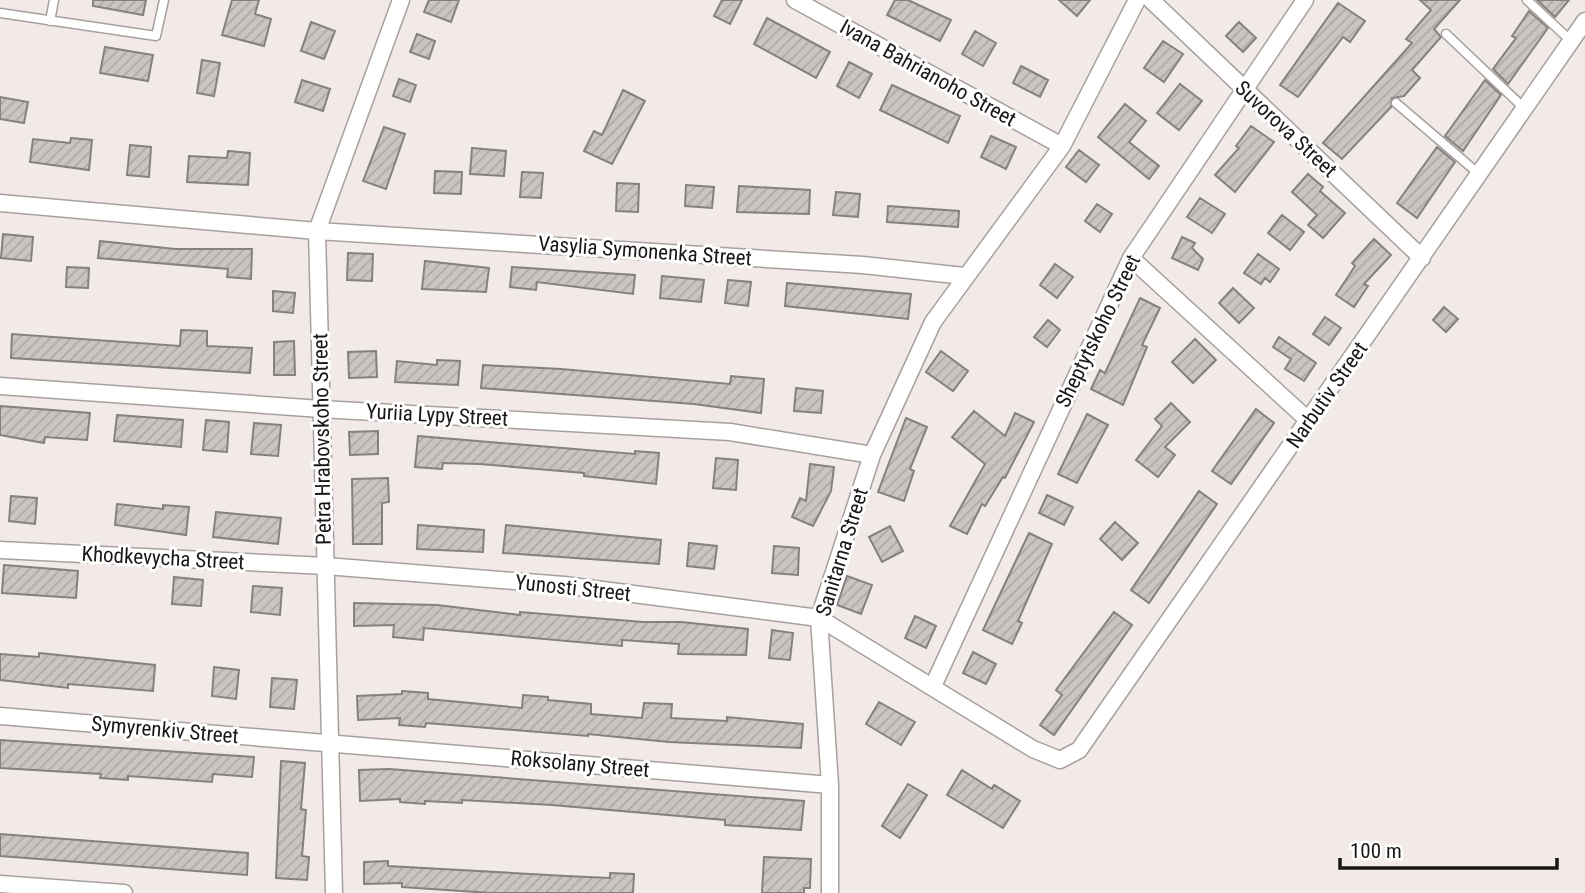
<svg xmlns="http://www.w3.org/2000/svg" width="1585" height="893" font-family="'Roboto Condensed',sans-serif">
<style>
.building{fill:url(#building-hatch);stroke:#86807e;stroke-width:2}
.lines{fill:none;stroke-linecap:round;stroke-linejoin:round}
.service-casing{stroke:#a7a09e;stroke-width:11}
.minor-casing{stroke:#a7a09e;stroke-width:19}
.service{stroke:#fff;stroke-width:8}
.minor{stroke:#fff;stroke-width:16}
.labels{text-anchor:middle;stroke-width:6;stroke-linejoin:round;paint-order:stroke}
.street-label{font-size:21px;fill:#191615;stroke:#fff}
</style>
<defs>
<pattern id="building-hatch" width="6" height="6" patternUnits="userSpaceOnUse" patternTransform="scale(1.75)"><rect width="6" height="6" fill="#cbc4c2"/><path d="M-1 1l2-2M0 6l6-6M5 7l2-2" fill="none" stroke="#aea8a6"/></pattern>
</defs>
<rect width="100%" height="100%" fill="#f1eae7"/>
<path class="building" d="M93,0H146L143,15L93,6Z
M232,0H259L255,14L271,19L264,46L222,35Z
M429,0H459L451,22L424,12Z
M722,0H742L730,24L714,16Z
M895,0H908L951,20L940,41L887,15Z
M1059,0H1090L1077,16Z
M1420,0H1460L1434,29L1441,37L1412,70L1420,78L1404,96L1392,98L1391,107L1342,159L1323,143L1412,43L1406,39L1431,10Z
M1537,0H1569L1555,17Z
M1338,3L1365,21L1350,42L1343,37L1298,97L1280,85Z
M1529,11L1548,28L1508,84L1493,69L1516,38L1512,36Z
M767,18L830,52L816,78L754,44Z
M311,22L335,31L324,59L301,51Z
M1239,22L1256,38L1243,52L1226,36Z
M975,31L996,43L983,66L962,54Z
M417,34L435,41L429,59L410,52Z
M1163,41L1183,54L1164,82L1144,68Z
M105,47L153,55L148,81L100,73Z
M202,60L220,63L214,96L197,93Z
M849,62L872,74L859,98L837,86Z
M1021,66L1048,80L1040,97L1013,83Z
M399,79L416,85L410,102L393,96Z
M302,80L330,89L323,111L295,102Z
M1485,80L1501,95L1463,151L1445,136Z
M1180,84L1202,101L1179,130L1157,113Z
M892,85L960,116L948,143L880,110Z
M623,90L645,101L612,164L584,151L594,131L602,135Z
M0,97L28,102L24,123L0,119Z
M1125,104L1146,121L1129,142L1159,166L1149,179L1098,137Z
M1251,126L1274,142L1235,192L1215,175L1239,148L1236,146Z
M384,127L405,134L386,189L363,181Z
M991,136L1016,147L1006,169L981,157Z
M71,138L92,140L89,170L30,162L33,139L70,143Z
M130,145L151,147L149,177L127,175Z
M1437,147L1455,162L1417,218L1397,203Z
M472,148L506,151L504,176L470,174Z
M1079,150L1099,165L1086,182L1066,167Z
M228,151L250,153L248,185L187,182L189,156L227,158Z
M435,171L462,172L461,194L434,193Z
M522,172L543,173L541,198L520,197Z
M1308,174L1323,187L1320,191L1345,213L1323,238L1308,225L1317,215L1292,192Z
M617,183L639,184L638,212L616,211Z
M686,185L714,187L712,208L685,206Z
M739,186L810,190L809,214L737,212Z
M836,192L860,194L858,217L833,215Z
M1200,198L1225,214L1212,233L1187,217Z
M1097,204L1112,214L1100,232L1085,221Z
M888,206L959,211L958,227L887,222Z
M1282,215L1304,232L1290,250L1268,233Z
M3,234L33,237L31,261L1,258Z
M1182,237L1195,243L1192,248L1203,259L1198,270L1172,258Z
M1374,239L1391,255L1364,284L1368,286L1354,307L1336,295L1355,266L1352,263Z
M100,241L175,249H252L251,279L227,277L228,269L98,258Z
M348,253L373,254L372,281L347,280Z
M1258,254L1279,269L1270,282L1265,278L1261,284L1244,273Z
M425,261L489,268L486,292L422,289Z
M1055,264L1073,277L1057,298L1040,285Z
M67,267L89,268L88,288L66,287Z
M512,267L635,275L633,294L537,282L536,290L510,287Z
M662,276L704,280L701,302L660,298Z
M728,280L751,282L748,306L725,303Z
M787,283L911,294L908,319L785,306Z
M1233,288L1254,308L1239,323L1219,303Z
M273,291L295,293L293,313L273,311Z
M1140,298L1160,308L1142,345L1147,347L1123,405L1091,389L1100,370L1105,373Z
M1444,307L1458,319L1446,332L1433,320Z
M1325,317L1341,328L1329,345L1313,334Z
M1048,320L1060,330L1047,347L1034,337Z
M181,330L207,331V346L252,348L250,373L11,358L12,334L180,346Z
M1279,337L1316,363L1304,381L1285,369L1291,359L1273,347Z
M1195,339L1216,360L1193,383L1172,362Z
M294,341L295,375H274V342Z
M376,351L377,377L349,378L348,352Z
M941,351L968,371L953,391L926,372Z
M437,360L460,361L458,385L395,382L397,361L437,365Z
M483,365L561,369L730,384L731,376L764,379L761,413L694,404L481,388Z
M796,388L823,391L821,413L794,411Z
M1171,403L1190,422L1165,447L1175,455L1158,477L1136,460L1162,426L1155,419Z
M0,406L90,413L87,440L45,437L44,443L0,435Z
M1256,409L1274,423L1231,484L1212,471Z
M974,411L1005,436L1015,413L1034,422L1005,478L1003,477L985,506L982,504L967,534L950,526L985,464L952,437Z
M1087,414L1108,425L1077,483L1058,474Z
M117,415L183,420L181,447L114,441Z
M906,418L927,427L910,469L914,471L904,501L878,492Z
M206,420L229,422L227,452L203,450Z
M254,423L281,425L278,456L251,454Z
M378,431V454L350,455L349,432Z
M418,436L635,454V451L659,453L656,484L584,476V473L480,464L443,463L442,469L415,467Z
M716,458L738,460L736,490L713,488Z
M810,464L834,467L831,491L813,526L792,517L800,498L806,501Z
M388,478L389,502L382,503V544H353L352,479Z
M1199,491L1217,504L1149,603L1131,590Z
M1047,495L1073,507L1064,525L1039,513Z
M11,496L37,498L35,524L9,521Z
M117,504L163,509V505L189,507L186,535L115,525Z
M216,512L281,518L278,544L213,537Z
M1115,522L1138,543L1122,560L1100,539Z
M418,525L484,530L483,552L417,549Z
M506,525L661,540L659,564L503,553Z
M890,526L903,551L882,562L869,537Z
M1029,533L1052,544L1018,621L1022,623L1012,644L983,630Z
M689,543L717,546L714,569L687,566Z
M774,546L799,548L798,575L772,573Z
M4,565L78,571L76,598L2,593Z
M847,576L872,585L861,614L837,605Z
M174,577L203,580L201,606L172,604Z
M253,586L282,588L280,615L251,612Z
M354,603L437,605L520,615V612L643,622H681L748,629L746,655L678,654L679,644L622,640V646L424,628L423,640L393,637L394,625L354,626Z
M1114,612L1132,625L1054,735L1040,725L1062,695L1056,690Z
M915,616L936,626L926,648L905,638Z
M772,630L793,633L790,660L769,658Z
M973,652L996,664L986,684L963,673Z
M39,653L155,665L153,691L68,684V688L0,680V654L39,657Z
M214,667L239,670L236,699L212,696Z
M272,678L297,680L294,709L270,707Z
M402,691L428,693V699L522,708L523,695L548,697V700L591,704V714L642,718L644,703L672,704L671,718L727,721V717L803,724L801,748L669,742L588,734V736L426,723L425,727L399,725L400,718L358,720L357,696L402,694Z
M879,702L915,722L901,745L866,724Z
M0,740L254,757L252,777L213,774L212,782L128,776V780L100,778L101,774L0,768Z
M281,761L305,763L301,809L306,810L302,856L309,857L307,880L276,878Z
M389,769L804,801L801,830L725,825V820L552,805L462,800V803L425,801V804L400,802V799L360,801L359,770Z
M962,770L992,789L994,785L1020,801L1003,828L947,795Z
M908,784L927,795L900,838L882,826Z
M0,834L248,853L247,875L0,856Z
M764,857L811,859L810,888H804V893H762Z
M388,861V866L566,876L610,878V873L634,874L633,893H491L402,887V883L364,884V862Z"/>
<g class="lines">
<defs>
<path id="service" d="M1527,0L1570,40
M0,13L156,36L164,0
M50,21L54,0
M1446,34L1524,108
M1396,103L1479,174"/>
<path id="minor" d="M795,0L1062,146
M1151,0L1422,258
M0,203L317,231L863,265L964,276
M1131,258L1309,421
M0,386L321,409L730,432L872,455
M0,550L326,566L564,585L819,618L1033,749L1060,760L1079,750L1585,21
M933,686L1131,258L1305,0
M0,716L830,785
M0,884L124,893
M334,893L317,231L401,0
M830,893V785L819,618L872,455L933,322L1062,146L1137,0"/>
</defs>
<use href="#service" class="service-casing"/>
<use href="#minor" class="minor-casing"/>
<use href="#service" class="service"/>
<use href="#minor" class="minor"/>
</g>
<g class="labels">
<g class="street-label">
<text transform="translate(928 73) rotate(29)" y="7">Ivana Bahrianoho Street</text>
<text transform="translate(1286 129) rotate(43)" y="7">Suvorova Street</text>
<text transform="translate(645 251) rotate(4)" y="7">Vasylia Symonenka Street</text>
<text transform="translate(1098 331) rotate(-64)" y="7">Sheptytskoho Street</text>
<text transform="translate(1327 395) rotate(-55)" y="7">Narbutiv Street</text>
<text transform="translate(437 415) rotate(3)" y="7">Yuriia Lypy Street</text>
<text transform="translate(322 439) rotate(-91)" y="7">Petra Hrabovskoho Street</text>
<text transform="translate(842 552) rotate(-73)" y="7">Sanitarna Street</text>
<text transform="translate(163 558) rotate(3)" y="7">Khodkevycha Street</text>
<text transform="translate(573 588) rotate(6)" y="7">Yunosti Street</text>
<text transform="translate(165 730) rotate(5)" y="7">Symyrenkiv Street</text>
<text transform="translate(580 764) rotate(5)" y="7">Roksolany Street</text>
</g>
</g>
<path d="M1340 858v10h217v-10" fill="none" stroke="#191615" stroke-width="3.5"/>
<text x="1350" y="858" font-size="21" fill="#191615" stroke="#ffffff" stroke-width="5" paint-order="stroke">100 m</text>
</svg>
